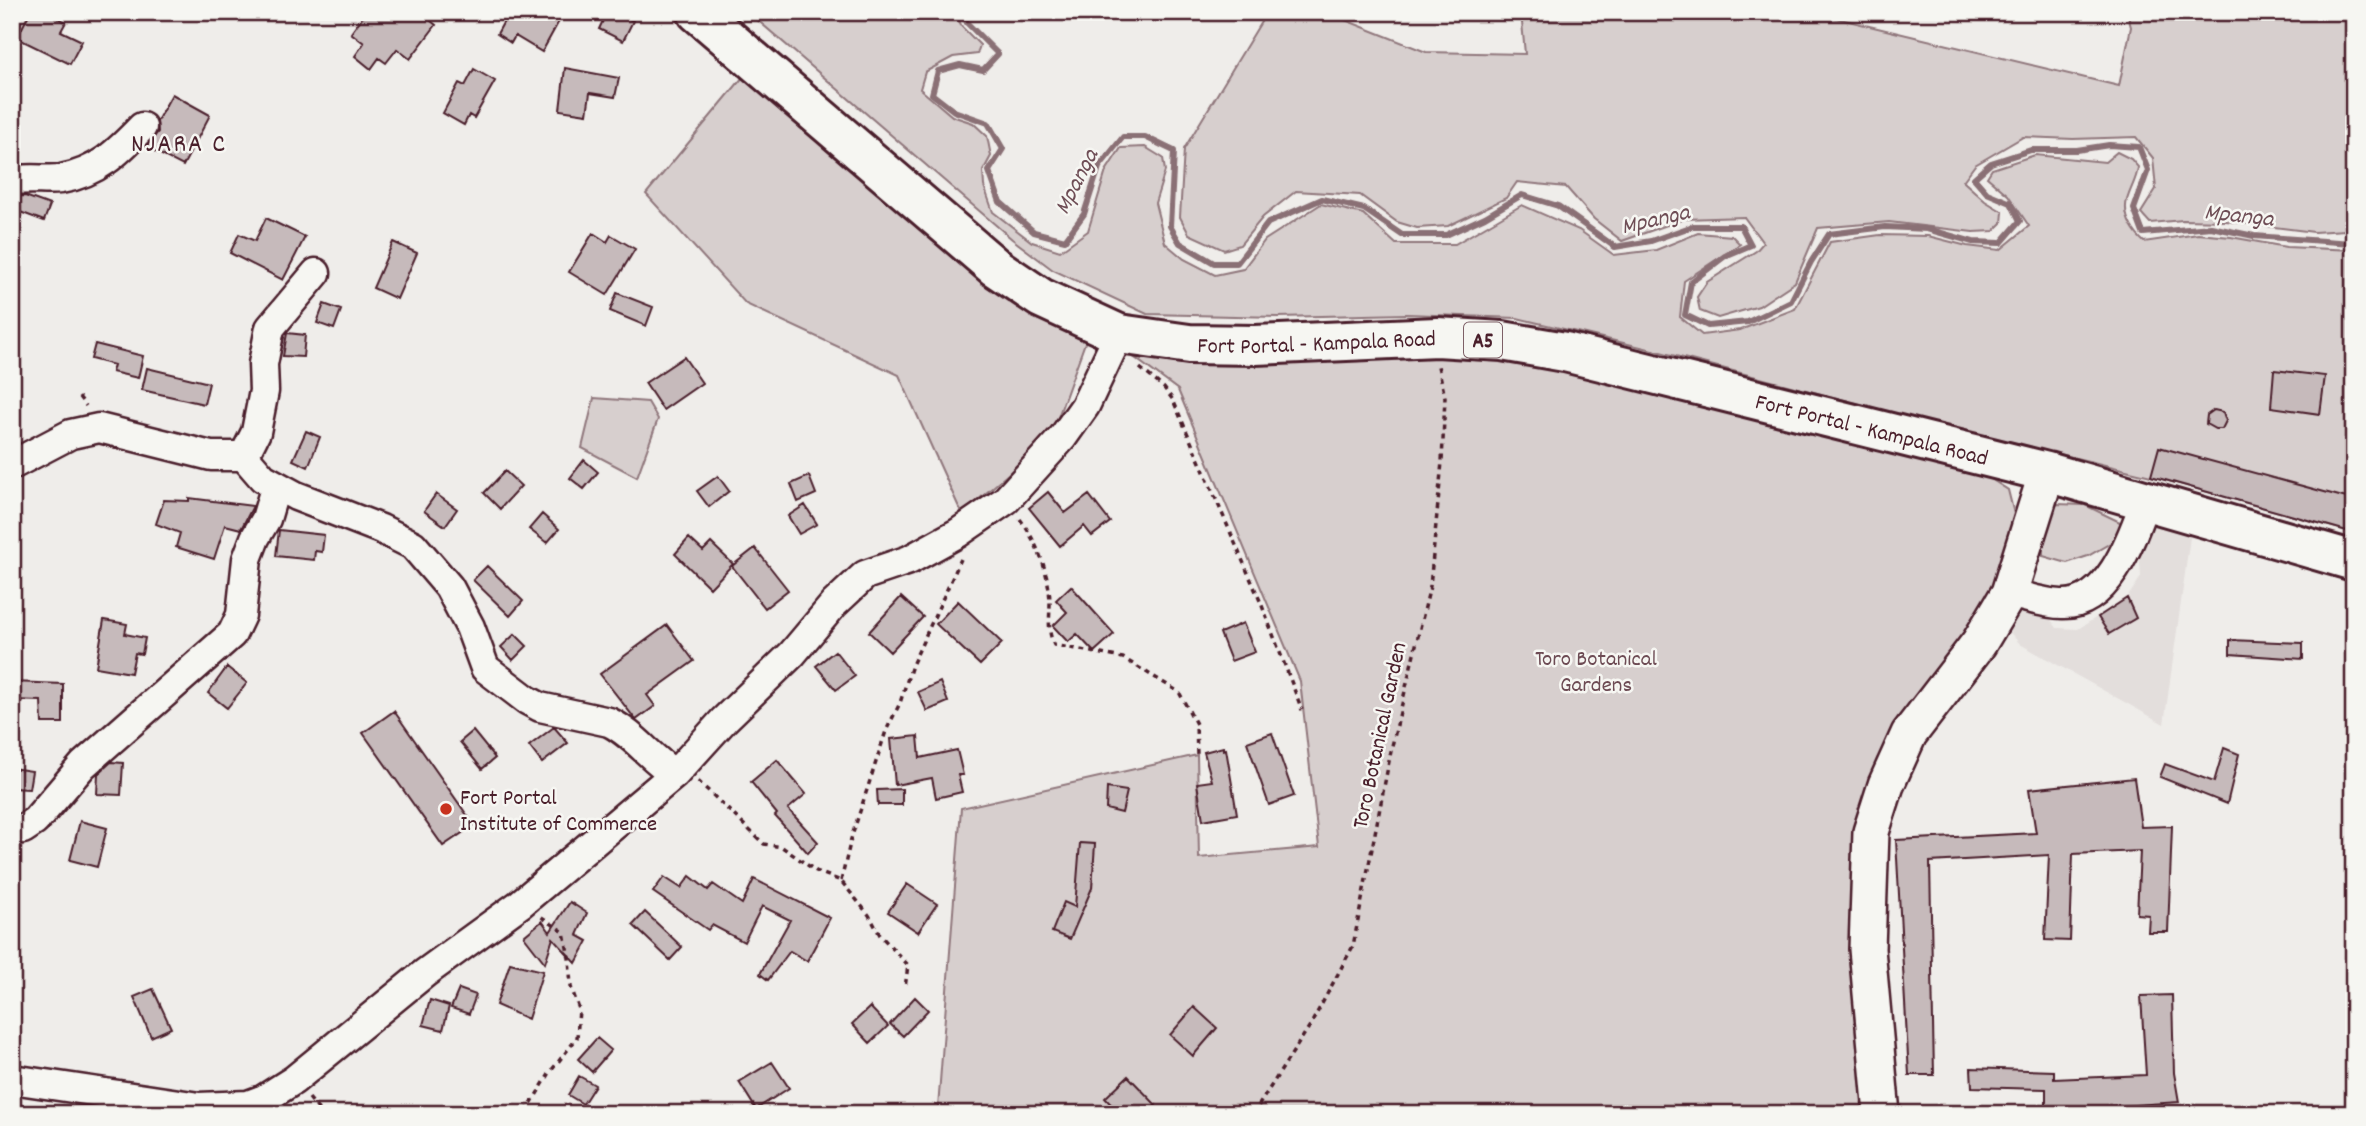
<svg xmlns="http://www.w3.org/2000/svg" width="2366" height="1126" font-family="Dekko,sans-serif">
<style>
.built{fill:#e3dedc}
.green{fill:#d7cfce;stroke:#90777c;stroke-width:2}
.lines{fill:none;stroke-linecap:round;stroke-linejoin:round}
.stream{stroke:#8a6f74;stroke-width:6}
.building{fill:#c6babb;stroke:#4a1f2b;stroke-width:2}
.minor-casing{stroke:#4a1f2b;stroke-width:33}
.major-casing{stroke:#4a1f2b;stroke-width:40}
.highway-casing{stroke:#4a1f2b;stroke-width:44}
.path{stroke:#4a1f2b;stroke-width:3.5;stroke-dasharray:5 5;stroke-linecap:butt}
.minor{stroke:#f6f6f2;stroke-width:28}
.major{stroke:#f6f6f2;stroke-width:35}
.highway{stroke:#f6f6f2;stroke-width:38}
.poi-dot{fill:#c8321e;stroke:#f6f6f2;stroke-width:2.5}
.labels{text-anchor:middle;stroke-width:5;stroke-linejoin:round;paint-order:stroke}
.shield{fill:#f6f6f2;stroke:#7e6067;stroke-width:2}
.shield-label{font-size:21px;font-weight:bold;fill:#4a1f2b}
.street-label{font-size:23px;fill:#4a1f2b;stroke:#f6f6f2}
.park-label{font-size:23px;fill:#6d4b54;stroke:#f6f6f2}
.poi-label{font-size:23px;fill:#4a1f2b;stroke:#f6f6f2;text-anchor:start}
.water-label{font-size:24px;font-style:italic;fill:#6f4e56;stroke:#f6f6f2}
.quarter-label{font-size:26px;letter-spacing:2px;fill:#4a1f2b;stroke:#f6f6f2}
</style>
<rect width="100%" height="100%" fill="#efedea"/>
<filter id="ink" filterUnits="userSpaceOnUse"><feTurbulence type="fractalNoise" baseFrequency=".0143" numOctaves="2"/><feDisplacementMap in="SourceGraphic" scale="14" xChannelSelector="R" yChannelSelector="G"/><feConvolveMatrix kernelMatrix="1 2 1 2 8 2 1 2 1" color-interpolation-filters="sRGB"/></filter>
<g filter="url(#ink)">
<path class="built" d="M2163,522L2191,530L2164,724L2020,644L2007,629L2024,596L2048,616L2057,628L2078,629L2127,598L2141,577L2139,547L2142,532Z"/>
<path class="green" d="M748,12H955L962,27L980,45L977,54L953,57L925,72L920,89L952,116L973,123L987,136L991,156L983,171L984,186L993,212L1032,242L1060,251L1088,231L1106,171L1121,148L1145,147L1163,158L1165,171L1155,203L1165,243L1184,259L1215,275L1243,269L1265,240L1321,204L1363,214L1396,244H1455L1522,205L1579,230L1614,255L1656,250L1698,233L1732,236L1740,244L1684,281L1680,317L1702,335L1740,330L1795,309L1830,242L1880,235L1928,236L1967,246L2000,250L2029,226L2008,195L1987,177L1992,169L2035,155L2105,162L2117,152L2131,159L2138,167C2137,181 2126,195 2126,206C2125,220 2135,234 2144,242L2198,234L2231,237L2286,247L2354,250V533L2151,476L1963,431L1645,348L1517,318L1407,314L1278,317L1147,314L1053,270L1012,239Z
M1267,12H1325L1426,52L1525,54L1521,12H1811L2119,86L2131,27L2127,12H2354L2353,214L2345,230L2314,232L2226,221L2183,220L2150,223L2141,213L2156,189L2153,158L2136,137L2073,139L2023,137L1975,165L1963,181L1985,201L2003,212L2002,223L1994,231L1973,232L1889,222L1818,228L1795,282L1759,306L1718,318L1700,311L1697,297L1707,282L1756,251L1763,243L1744,217L1684,219L1622,241L1594,219L1566,187L1517,182L1506,198L1448,226L1417,228L1397,222L1360,195L1296,191L1263,217L1240,245L1224,250L1189,234L1180,217L1184,149Z
M753,65L1087,337L1053,431L1016,467L962,514L899,375L746,304L646,194Z
M1438,350L1531,354L1983,474L2008,490L2016,522L1995,591L1877,759L1860,833L1868,1114H924L938,1108L961,808L1197,755L1199,858L1319,847L1300,681L1178,390L1135,358L1277,361Z
M594,398L648,402L658,419L637,477L582,448Z
M2057,504L2085,505L2124,524L2126,534L2088,556L2067,563L2043,556V531Z"/>
<g class="lines">
<path class="stream" d="M963,12L967,23L998,54L983,70L960,65L938,71L932,94L954,111L988,123L1003,149L989,171L1000,202L1034,232L1065,240L1084,214L1099,167L1123,137H1145L1174,151L1170,226L1180,243L1214,263H1237L1268,223L1322,199L1364,209L1402,235H1446L1485,217L1522,195L1558,206L1615,247L1651,241L1693,226H1741L1751,245L1725,256L1691,282L1685,315L1708,326L1748,322L1791,301L1811,262L1829,234L1885,227L1927,229L1973,242L2001,243L2020,221L2011,203L1987,193L1974,178L1991,163L2031,150H2077L2109,145L2139,147L2148,170L2134,209L2143,233L2211,227L2254,236L2352,243L2354,237"/>
</g>
<path class="building" d="M30,12H46L66,22L61,31L82,41L70,64L17,38Z
M366,12H420L436,25L410,59L397,49L386,63L379,58L371,69L355,56L364,43L351,33Z
M509,12H564L542,52L515,36L511,43L497,34Z
M607,12H616L633,21L623,41L599,29Z
M565,68L619,78L615,97L590,93L587,114L560,110Z
M474,69L495,81L474,118L469,115L464,125L443,113L459,83L465,86Z
M172,94L210,115L183,166L146,147L158,132L157,121Z
M25,196L50,205L44,221L12,209V197Z
M266,218L305,237L283,280L230,253L239,234L255,241Z
M593,233L607,242L611,235L635,249L607,295L569,272Z
M393,242L417,253L397,299L373,288Z
M617,293L653,307L646,326L610,311Z
M324,304L341,310L334,329L317,323Z
M287,333L305,335L303,357L283,356Z
M95,344L143,356L138,378L112,372L114,365L91,359Z
M684,357L702,383L663,410L645,383Z
M147,368L209,383L204,404L142,390Z
M2274,370L2325,376L2320,414L2271,407Z
M2214,410L2223,412L2226,421L2222,429H2215L2206,424L2207,415Z
M306,431L320,437L308,467L293,460Z
M2159,447L2354,500V533L2151,476Z
M584,460L598,472L584,489L570,478Z
M505,471L521,486L500,509L484,493Z
M718,476L729,491L709,507L697,491Z
M809,476L816,494L798,502L791,484Z
M1048,492L1065,513L1089,495L1110,522L1092,536L1084,526L1060,546L1029,508Z
M436,494L457,509L445,526L424,511Z
M189,498L253,506L241,529L225,525L214,559L176,547L180,533L156,524L164,500L189,501Z
M805,505L817,524L799,534L788,516Z
M542,514L559,529L547,543L529,529Z
M279,530L324,535L322,552L315,551L314,560L276,556Z
M689,538L703,551L711,543L733,564L710,588L675,554Z
M755,548L788,590L765,608L732,566Z
M487,566L523,601L510,616L473,580Z
M1071,586L1114,634L1094,652L1077,634L1068,642L1053,626L1067,612L1056,600Z
M901,597L923,617L890,652L869,632Z
M2127,598L2136,618L2109,634L2098,617Z
M958,601L1002,643L980,665L936,624Z
M104,620L127,624L125,634L145,638L142,654L135,653L131,673L96,667Z
M1243,623L1255,652L1231,661L1220,633Z
M667,625L694,661L647,695L655,706L636,720L600,674Z
M515,634L527,646L513,660L501,647Z
M2230,640L2303,643V659L2230,654Z
M835,651L855,676L836,690L816,666Z
M227,667L247,683L227,708L208,693Z
M12,682L63,684V723H42L41,701L12,700Z
M940,682L948,702L927,711L918,692Z
M394,711L474,825L443,846L363,733Z
M554,727L568,743L542,763L529,746Z
M473,731L495,758L482,769L460,742Z
M1272,733L1294,796L1269,805L1247,742Z
M918,736L920,758L957,750L963,775H958L962,792L936,798L932,778L895,785L891,739Z
M1223,747V750L1226,749L1237,814L1203,820L1197,783L1212,781L1204,752Z
M2224,748L2239,754L2227,804L2160,777L2165,764L2214,782Z
M777,760L806,794L788,809L818,842L808,853L775,816L777,814L751,782Z
M111,762L123,763L121,795L97,794L98,774Z
M12,768L32,771L29,789L12,788Z
M2134,778L2141,827L2172,826L2168,932H2148L2149,915L2137,914L2140,851L2073,854L2070,941L2045,940L2049,855L1930,862L1934,1075H1909L1896,840L2036,833L2029,789Z
M1107,788L1127,791L1122,813L1106,809Z
M902,789V805H878L877,790Z
M80,821L107,828L97,867L70,860Z
M1080,843L1095,844L1092,888L1070,939L1052,932L1064,902L1075,907Z
M690,876L708,890L713,884L742,904L754,879L830,918L807,961L790,951L768,980L760,974L790,920L762,906L744,942L712,925L708,930L653,892L664,877L681,888Z
M907,884L937,904L918,932L888,912Z
M570,902L587,913L577,935L588,941L576,963L553,938L545,963L524,936L542,921L550,932Z
M645,912L682,947L670,960L633,925Z
M510,963L543,971L528,1019L496,1005Z
M153,989L171,1028L151,1037L134,997Z
M459,989L476,995L469,1014L451,1008Z
M2172,995L2174,1073L2179,1102L2046,1111V1089L1972,1087L1971,1068L2054,1071V1079L2146,1075L2141,996Z
M915,997L928,1010L903,1036L890,1024Z
M430,1000L449,1006L443,1030L423,1025Z
M870,1007L888,1026L870,1043L852,1024Z
M1194,1007L1217,1028L1193,1056L1170,1035Z
M597,1038L611,1050L592,1072L578,1059Z
M772,1062L789,1088L756,1109L739,1082Z
M579,1076L595,1085L583,1104L568,1095Z
M1128,1076L1156,1105L1148,1114H1120L1105,1098Z"/>
<g class="lines">
<defs>
<path id="minor" d="M12,181C28,177 45,181 61,179C97,173 118,152 142,127
M244,456L256,432L264,391L263,364L270,328L316,273
M12,465L71,434L99,428L211,456H244L263,478L296,496L381,529L413,545L449,587L470,627L485,668L527,700L540,707L609,722C634,734 651,759 675,774
M2009,593C2026,597 2045,604 2062,604C2110,606 2133,534 2146,499
M12,830L23,829L35,821L83,765L232,634L241,615L247,559L255,538L266,519L276,485
M12,1079L199,1107L248,1105L264,1099L294,1080L425,973L520,904L675,774L724,720L792,654L834,604L865,575L909,560L958,533L1006,500L1063,437L1085,406L1119,334"/>
<path id="major" d="M1882,1114L1867,949L1871,832L1886,785L1909,734L1979,643L2009,593L2047,472"/>
<g id="highway">
<path id="s1" d="M697,12L995,267L1041,298L1119,334L1189,344L1255,345L1437,337L1502,341L1565,352L2047,472L2354,561"/>
</g>
</defs>
<use href="#minor" class="minor-casing"/>
<use href="#major" class="major-casing"/>
<use href="#highway" class="highway-casing"/>
<path class="path" d="M1140,368L1164,388L1173,400L1261,603L1302,710
M79,397L86,406
M1020,519C1037,542 1049,572 1050,602C1050,618 1047,630 1054,645L1123,658L1179,692L1196,724L1197,755
M698,781L764,844L782,847L816,871L841,881L869,915L880,935L908,965L905,988
M841,881L851,839L886,731L900,703L912,665L961,559
M309,1098L322,1114
M526,1112L551,1071L577,1038L579,1009L571,987L569,958L564,932L540,916
M1253,1114L1311,1024L1353,946L1392,746L1430,586L1442,462L1445,397L1438,366"/>
<use href="#minor" class="minor"/>
<use href="#major" class="major"/>
<use href="#highway" class="highway"/>
</g>
</g>
<circle class="poi-dot" cx="446" cy="809" r="7"/>
<g class="labels">
<rect class="shield" x="1464" y="322.5" width="38" height="35" rx="5"/>
<g class="shield-label">
<text x="1483" y="347">A5</text>
</g>
<g class="street-label">
<text dy="8" stroke="none"><textPath href="#s1" startOffset="732">Fort Portal - Kampala Road</textPath></text>
<text dy="8" stroke="none"><textPath href="#s1" startOffset="1298">Fort Portal - Kampala Road</textPath></text>
<text transform="translate(1378 735) rotate(-78)" y="8">Toro Botanical Garden</text>
</g>
<g class="park-label">
<text x="1596" y="665">Toro Botanical<tspan x="1596" dy="26">Gardens</tspan></text>
</g>
<g class="poi-label">
<text x="460" y="804">Fort Portal<tspan x="460" dy="26">Institute of Commerce</tspan></text>
</g>
<g class="water-label">
<text transform="translate(1075 181) rotate(-63)" y="8">Mpanga</text>
<text transform="translate(2239 214) rotate(6)" y="8">Mpanga</text>
<text transform="translate(1655 218) rotate(-13)" y="8">Mpanga</text>
</g>
<g class="quarter-label">
<text x="179" y="151">NJARA C</text>
</g>
</g>
<rect width="2366" height="1126" fill="none" stroke="#f6f6f2" stroke-width="42"/>
<rect x="21" y="21" width="2324" height="1084" fill="none" stroke="#4a1f2b" stroke-width="2.5" filter="url(#ink)"/>
</svg>
